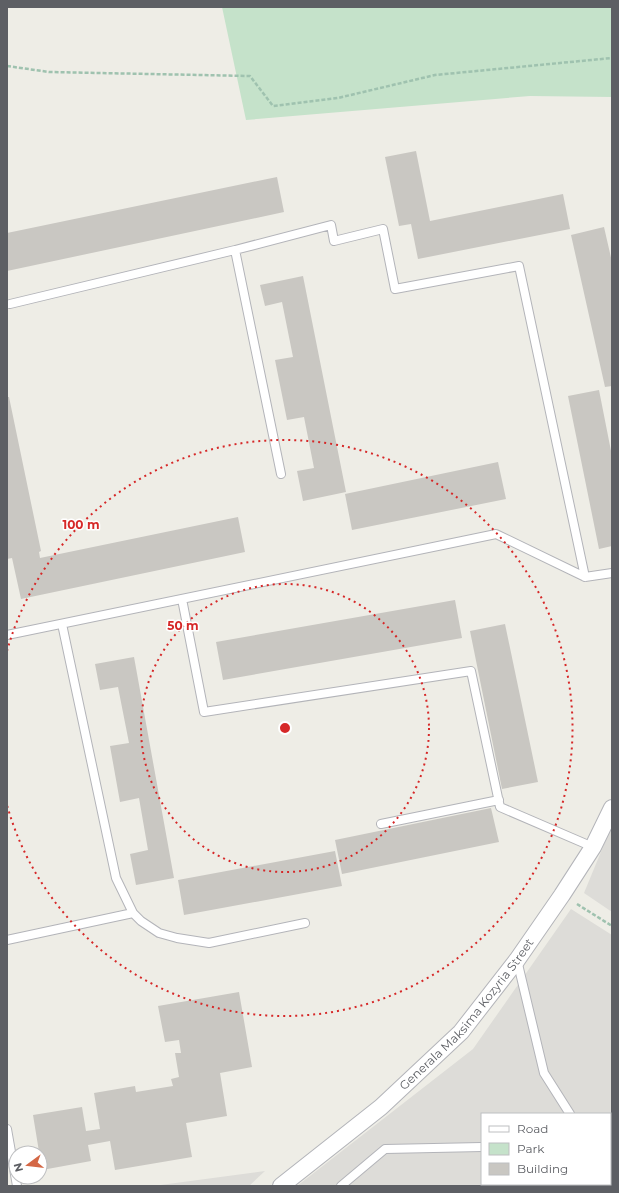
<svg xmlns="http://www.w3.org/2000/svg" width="619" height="1193" font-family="Montserrat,sans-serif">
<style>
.industrial{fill:#dddcd8;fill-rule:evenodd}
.green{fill:#c5e2ca}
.building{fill:#c9c7c2}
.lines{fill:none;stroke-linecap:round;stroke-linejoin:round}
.lane-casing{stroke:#b3b4b9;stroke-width:10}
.street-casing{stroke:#b3b4b9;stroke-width:18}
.path{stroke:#9fc2af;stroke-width:2.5;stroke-dasharray:4 2;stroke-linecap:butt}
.lane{stroke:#fff;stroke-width:8}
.street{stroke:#fff;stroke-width:16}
.ring{fill:none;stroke:#d62828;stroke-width:2;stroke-dasharray:2 4}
.labels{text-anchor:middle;stroke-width:3;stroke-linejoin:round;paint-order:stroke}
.street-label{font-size:12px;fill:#5d5f64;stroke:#fff}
.centre{fill:#d62828;stroke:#fff;stroke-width:2}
.ring-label{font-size:12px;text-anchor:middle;font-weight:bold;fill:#d62828;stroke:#fff;stroke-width:3;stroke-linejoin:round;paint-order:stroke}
</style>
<rect width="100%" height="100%" fill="#eeede6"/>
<path class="industrial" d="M612,825V912L584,893Z
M571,909L612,935V1186H297L473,1049ZM482,1114H610V1184H482Z
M265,1171L249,1186H153Z"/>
<path class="green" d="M222,7H612V97L530,96L246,120Z"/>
<path class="building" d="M416,151L430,221L563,194L570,229L418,259L411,224L399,226L385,157Z
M277,177L284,212L7,271V233Z
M604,227L612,262V386L605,387L571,235Z
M303,276L346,492L303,501L297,471L314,468L304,417L287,420L275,360L293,357L282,302L265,306L260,285Z
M599,390L612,456V546L599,549L568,396Z
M7,397H9L41,551L39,552L40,558L238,517L245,552L21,599L12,558L7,559Z
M498,462L506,499L352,530L345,494Z
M455,600L462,638L223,680L216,642Z
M505,624L538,782L502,789L470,631Z
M134,657L174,878L136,885L130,854L148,850L139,798L120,802L110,746L129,743L118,687L100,690L95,664Z
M491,808L499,842L342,874L335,840Z
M335,851L342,886L184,915L178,880Z
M239,992L252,1067L220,1073L227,1116L186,1123L192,1157L115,1170L110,1141L88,1145L91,1161L42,1170L33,1115L82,1107L86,1131L100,1129L94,1093L135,1086L136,1092L173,1086L171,1079L179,1077L175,1053H181L179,1040L165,1042L158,1006Z"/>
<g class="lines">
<defs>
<path id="lane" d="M10,304L235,250
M281,474L235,250L331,225L334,241L383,229L395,289L519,266L585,577L612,573
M182,599L204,712L471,671L500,807L593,847
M62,624L116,878L133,913L141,921L159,933L177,938L209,943L305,923
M7,635L496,534L585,577
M381,824L499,800
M7,940L133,913
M517,960L544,1073L570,1114
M7,1129L17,1186
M576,1184L577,1186
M601,1184L602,1186
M341,1186L385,1149L482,1147"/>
<g id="street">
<path id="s1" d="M281,1186L381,1107L461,1032L517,960L562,895L593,847L612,808"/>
</g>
</defs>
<use href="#lane" class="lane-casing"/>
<use href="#street" class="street-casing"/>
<path class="path" d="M7,66L49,72L250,76L273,106L338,98L435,75L612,58
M577,904L612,926"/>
<use href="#lane" class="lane"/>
<use href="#street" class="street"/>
</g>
<g class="ring">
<circle cx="285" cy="728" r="144"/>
<path d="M7 651A288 288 0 1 1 7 805"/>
</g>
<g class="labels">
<g class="street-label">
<text dy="4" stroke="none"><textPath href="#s1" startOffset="254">Generala Maksima Kozyria Street</textPath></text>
</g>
</g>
<circle cx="285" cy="728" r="6" class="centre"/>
<g class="ring-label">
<text x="81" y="529">100 m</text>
<text x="183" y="630">50 m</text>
</g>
<rect width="619" height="1193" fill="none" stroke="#5d5f64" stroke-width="16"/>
<rect x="481" y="1113" width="130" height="72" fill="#ffffff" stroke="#bebfc1"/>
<rect x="489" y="1126" width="20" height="6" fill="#ffffff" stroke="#bebfc1"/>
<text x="517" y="1133" font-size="12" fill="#5d5f64">Road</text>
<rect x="489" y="1143" width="20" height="12" fill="#c5e2ca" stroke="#bebfc1"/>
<text x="517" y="1153" font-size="12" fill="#5d5f64">Park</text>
<rect x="489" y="1163" width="20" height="12" fill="#c9c7c2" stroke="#bebfc1"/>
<text x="517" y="1173" font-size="12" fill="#5d5f64">Building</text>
<g transform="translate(28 1165) rotate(255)"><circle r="19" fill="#ffffff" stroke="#bebfc1"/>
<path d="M0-3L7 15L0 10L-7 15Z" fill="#d46745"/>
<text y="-6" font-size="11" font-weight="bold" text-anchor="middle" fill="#5d5f64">N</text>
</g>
</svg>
